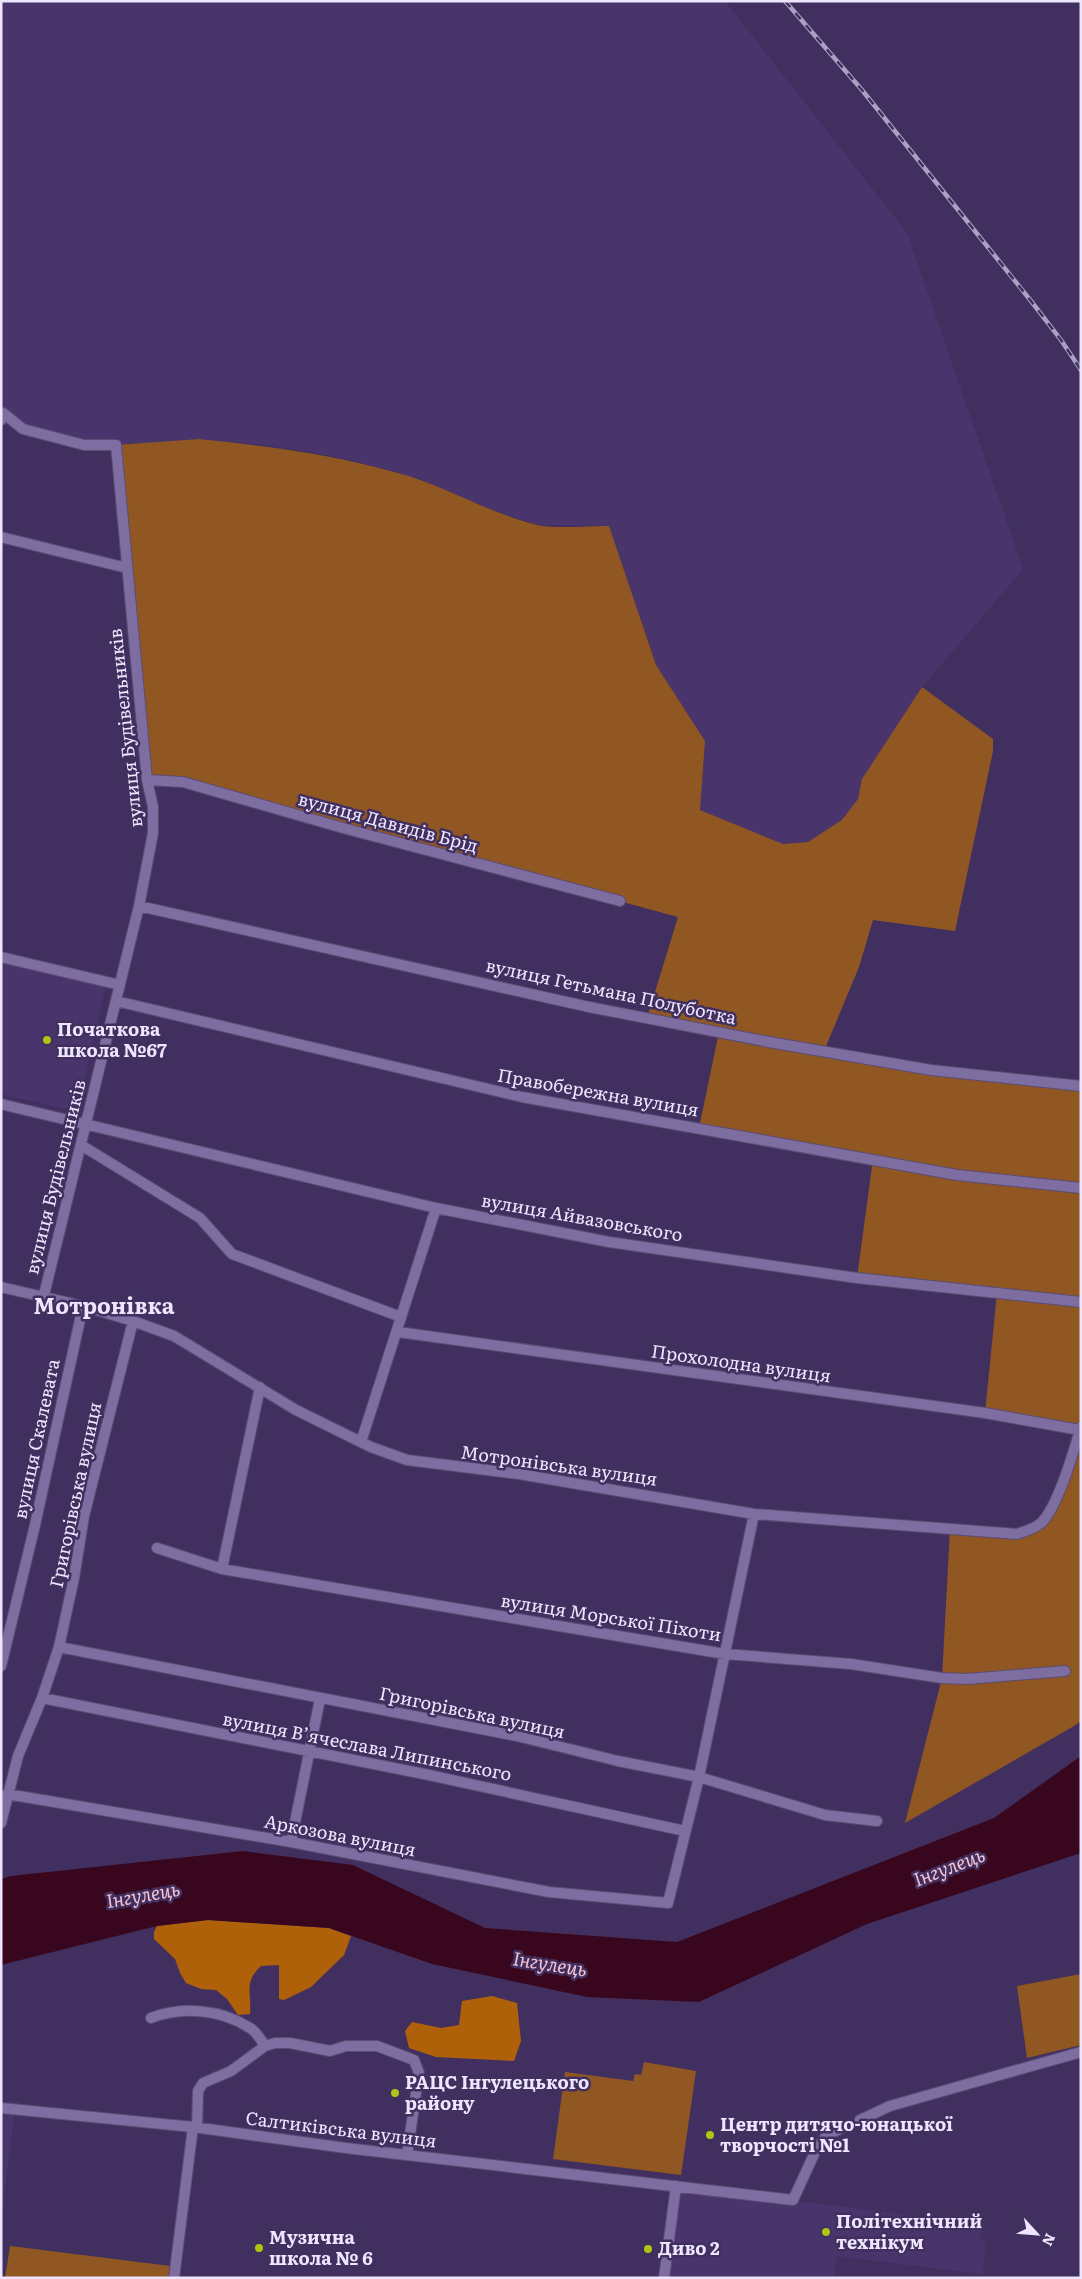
<svg xmlns="http://www.w3.org/2000/svg" width="1082" height="2279" font-family="Literata,serif">
<style>
.built{fill:#49356c}
.green{fill:#905723}
.forest{fill:#af610a}
.water{fill:#39071d}
.lines{fill:none;stroke-linecap:round;stroke-linejoin:round}
.street-casing{stroke:#5b4c74;stroke-width:12}
.street{stroke:#7e6da1;stroke-width:10}
.rail-casing{stroke:#aca1c2;stroke-width:4.5}
.rail{stroke:#41305f;stroke-width:2.5;stroke-dasharray:8;stroke-linecap:butt}
.poi-dot{fill:#acc613;stroke:#41305f;stroke-width:2}
.labels{text-anchor:middle;stroke-width:5;stroke-linejoin:round;paint-order:stroke}
.street-label{font-size:18px;fill:#ede6fe;stroke:#41305f}
.poi-label{font-size:18px;font-weight:bold;fill:#ede6fe;stroke:#41305f;text-anchor:start}
.water-label{font-size:19px;font-style:italic;fill:#f7c1d1;stroke:#41305f}
.district-label{font-size:22px;font-weight:bold;fill:#ede6fe;stroke:#41305f}
</style>
<rect width="100%" height="100%" fill="#41305f"/>
<path class="built" d="M1,1H725L907,233L1023,569L922,687L862,779L858,799L842,821L808,842L783,844L700,810L705,741L656,665L609,526L539,525L491,510L446,490L400,473L346,459L281,447L199,439L116,445H84L23,429L3,413L1,406Z
M1,962L106,985L77,1111L1,1094Z
M1,2108L15,2109L1,2223Z
M676,2186L982,2224L980,2240L986,2241L982,2274L837,2256L834,2278H664Z"/>
<path class="green" d="M199,439C267,446 332,454 398,473C446,486 488,513 537,525C553,529 590,526 609,526L656,665L705,741L700,810L783,844L808,842L842,820L858,799L862,779L922,687L993,739V751L955,931L873,920L859,967L824,1051L1081,1086V1721L1074,1726L905,1823L942,1678L950,1529L1017,1534L1043,1521L1080,1430L985,1413L997,1293L857,1278L873,1159L699,1128L719,1032L647,1018L678,917L183,782L147,780L116,445Z
M1081,1974V2045L1027,2058L1017,1986Z
M644,2062L696,2071L681,2175L553,2159L565,2072L633,2081L635,2074L641,2075Z
M10,2246L170,2266L168,2278H5Z"/>
<path class="forest" d="M208,1920L329,1928L351,1936L344,1955L311,1987L284,2000L279,1999V1965L261,1966C243,1983 252,1993 250,2014L238,2015L227,1999L216,1990L201,1989L186,1983L180,1973L175,1959L154,1939V1932L157,1926Z
M492,1996L517,2003L521,2041L514,2061L436,2057L409,2048L405,2031L412,2022L441,2028L459,2025L462,2001Z"/>
<path class="water" d="M1081,1756V1853L867,1924L699,2002L587,1997L432,1964L329,1928L208,1920L157,1926L1,1965V1879L11,1876L243,1851L353,1865L485,1928L677,1942L994,1818Z"/>
<g class="lines">
<defs>
<path id="street" d="M1,420L3,413L23,429L84,445H116L147,780L153,807V833L139,906L44,1295
M1,537L127,568
M147,780L183,782L343,828L620,901
M139,906L589,1007L769,1042L931,1070L1081,1086
M1,957L120,985
M116,1001L522,1097L957,1175L1081,1188
M1,1104L436,1208L609,1242L857,1278L1081,1302
M81,1145L200,1218L232,1254L401,1317
M1,1287L83,1306L133,1321L174,1336L296,1410L371,1447L407,1460L519,1474L754,1514L1017,1534C1026,1531 1034,1529 1041,1523C1058,1507 1074,1450 1081,1427
M398,1332L985,1413L1080,1430
M361,1442L436,1208
M157,1548L222,1569L725,1654L851,1664L942,1678L967,1679L1065,1671
M222,1569L260,1387
M59,1647L517,1736L618,1761L699,1777L825,1815L877,1821
M1,1666L35,1525L83,1306
M42,1698L429,1775L685,1831
M7,1794L291,1842L549,1892L668,1903L699,1777L754,1514
M1,1823L18,1756L42,1698L59,1647L74,1578L84,1516L133,1321
M291,1842L320,1699
M151,2018C182,2006 221,2009 250,2028C256,2031 261,2040 265,2046
M1,2108L193,2127L346,2148L793,2200L816,2150L827,2135L848,2125
M860,2120L890,2106L1081,2052
M197,2128L198,2091L203,2083L231,2071L265,2046L275,2043H290L330,2051L346,2046H377L414,2060L419,2073L407,2155
M174,2278L193,2127
M664,2278L676,2186"/>
</defs>
<use href="#street" class="street-casing"/>
<use href="#street" class="street"/>
<defs>
<path id="rail" d="M785,1L862,90L1031,301L1061,340L1081,370"/>
</defs>
<use href="#rail" class="rail-casing"/>
<use href="#rail" class="rail"/>
</g>
<g class="poi-dot">
<circle cx="47" cy="1040" r="5"/>
<circle cx="395" cy="2093" r="5"/>
<circle cx="710" cy="2135" r="5"/>
<circle cx="826" cy="2232" r="5"/>
<circle cx="259" cy="2248" r="5"/>
<circle cx="648" cy="2249" r="5"/>
</g>
<g class="labels">
<g class="street-label">
<text transform="translate(126 728) rotate(-96)" y="6">вулиця Будівельників</text>
<text transform="translate(388 823) rotate(15)" y="6">вулиця Давидів Брід</text>
<text transform="translate(611 992) rotate(12)" y="6">вулиця Гетьмана Полуботка</text>
<text transform="translate(598 1093) rotate(10)" y="6">Правобережна вулиця</text>
<text transform="translate(56 1177) rotate(-76)" y="6">вулиця Будівельників</text>
<text transform="translate(582 1218) rotate(10)" y="6">вулиця Айвазовського</text>
<text transform="translate(741 1364) rotate(8)" y="6">Прохолодна вулиця</text>
<text transform="translate(37 1439) rotate(-78)" y="6">вулиця Скалевата</text>
<text transform="translate(559 1466) rotate(8)" y="6">Мотронівська вулиця</text>
<text transform="translate(76 1495) rotate(-78)" y="6">Григорівська вулиця</text>
<text transform="translate(611 1618) rotate(9)" y="6">вулиця Морської Піхоти</text>
<text transform="translate(472 1713) rotate(12)" y="6">Григорівська вулиця</text>
<text transform="translate(367 1747) rotate(11)" y="6">вулиця В’ячеслава Липинського</text>
<text transform="translate(340 1836) rotate(11)" y="6">Аркозова вулиця</text>
<text transform="translate(341 2130) rotate(7)" y="6">Салтиківська вулиця</text>
</g>
<g class="poi-label">
<text x="57" y="1036">Початкова<tspan x="57" dy="21">школа №67</tspan></text>
<text x="405" y="2089">РАЦС Інгулецького<tspan x="405" dy="21">району</tspan></text>
<text x="720" y="2131">Центр дитячо-юнацької<tspan x="720" dy="21">творчості №1</tspan></text>
<text x="836" y="2228">Політехнічний<tspan x="836" dy="21">технікум</tspan></text>
<text x="269" y="2244">Музична<tspan x="269" dy="21">школа № 6</tspan></text>
<text x="658" y="2255">Диво 2</text>
</g>
<g class="water-label">
<text transform="translate(949 1867) rotate(-21)" y="7">Інгулець</text>
<text transform="translate(143 1895) rotate(-10)" y="7">Інгулець</text>
<text transform="translate(550 1964) rotate(9)" y="7">Інгулець</text>
</g>
<g class="district-label">
<text x="104" y="1314">Мотронівка</text>
</g>
</g>
<rect width="1082" height="2279" fill="none" stroke="#ede6fe" stroke-width="5"/>
<g transform="translate(1037 2234) rotate(116)" stroke="#41305f" stroke-width="4" paint-order="stroke">
<path d="M0-4L9 19L0 12L-9 19Z" fill="#ede6fe"/>
<text y="-8" font-size="14" font-weight="bold" text-anchor="middle" fill="#ede6fe">N</text>
</g>
</svg>
